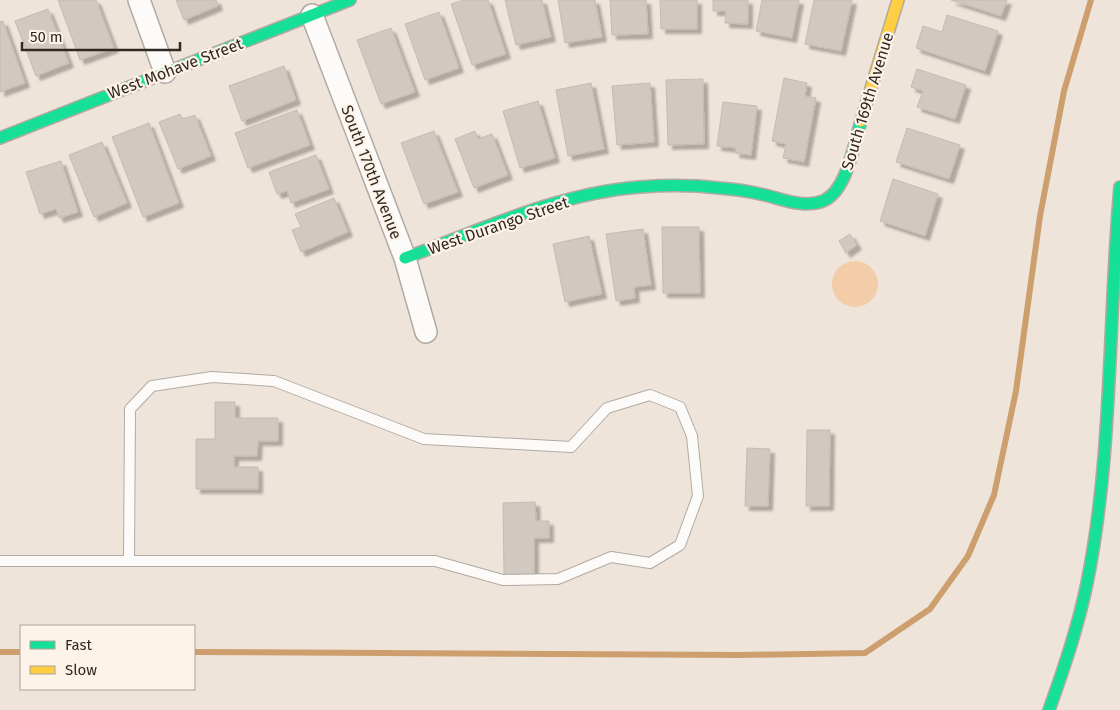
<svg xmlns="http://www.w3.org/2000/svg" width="1120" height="710" font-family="'Fira Sans',sans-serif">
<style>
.green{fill:#f3cda7}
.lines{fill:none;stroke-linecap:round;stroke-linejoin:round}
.stream{stroke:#cd9f6f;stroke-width:6}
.building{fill:#d1c8c1;stroke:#c4bbb4;filter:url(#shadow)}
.lane-casing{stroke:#b2aaa2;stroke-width:12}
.street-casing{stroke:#b2aaa2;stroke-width:24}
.fast-casing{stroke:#b2aaa2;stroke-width:14}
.slow-casing{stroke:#b2aaa2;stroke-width:14}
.lane{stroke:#fdfbf9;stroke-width:10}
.street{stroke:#fdfbf9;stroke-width:21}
.fast{stroke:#16e098;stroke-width:11}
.slow{stroke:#ffcf43;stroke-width:11}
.labels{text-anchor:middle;stroke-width:4.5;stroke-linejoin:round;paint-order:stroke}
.street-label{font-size:16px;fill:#302922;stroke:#fef3e8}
</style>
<defs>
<filter id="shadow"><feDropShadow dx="4.5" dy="4.5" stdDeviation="1" flood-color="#0004"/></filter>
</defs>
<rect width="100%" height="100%" fill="#efe4da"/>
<path class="green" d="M832 284a23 23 0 1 1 46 0a23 23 0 1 1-46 0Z"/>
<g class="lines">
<path class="stream" d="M0,652H21
M194,652L740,655L865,653L930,609L968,556L994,495L1016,391L1040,216L1064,91L1091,0"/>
</g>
<path class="building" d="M58,0H96L114,48L80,60Z
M176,0H216L218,6L184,20Z
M464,0H488L506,54L472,65L451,4Z
M505,0H542L551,37L516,45Z
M558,0H595L602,37L565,43Z
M610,0H646L648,34L612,35Z
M660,0H697V29H661Z
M713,0H748V24L725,23L726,11H713Z
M762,0H799L792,38L756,31Z
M814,0H852L841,51L805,44Z
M951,0H1007L1001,16Z
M48,9L69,63L36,76L15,21Z
M439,12L459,68L425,80L405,24Z
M947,15L998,31L985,71L916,48L923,26L942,32Z
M3,21L25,83L0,92V22Z
M391,28L415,92L381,104L357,40Z
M284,66L296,100L242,121L229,86Z
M917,69L966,85L955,119L917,107L923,91L911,87Z
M784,78L807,83L805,96L816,98L804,162L783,158L786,144L772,141Z
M703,79L704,144L668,145L666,80Z
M591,83L604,149L568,156L556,90Z
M650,83L654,142L617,145L612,86Z
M538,101L555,158L520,168L503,111Z
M723,102L757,106L751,155L735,153L736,148L717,146Z
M297,110L310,145L248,168L235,133Z
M180,114L183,119L195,115L211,156L178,169L159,122Z
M149,123L179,203L143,217L112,137Z
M907,128L960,145L949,179L896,162Z
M434,131L458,192L424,204L401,143Z
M475,131L478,139L492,134L508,175L474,188L455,139Z
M102,142L127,203L94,217L69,155Z
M316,155L329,189L291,203L287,191L277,194L269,172Z
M61,161L78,212L59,218L56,209L40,214L26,172Z
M893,179L938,194L925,236L880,221Z
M334,198L348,232L301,252L292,230L301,227L295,214Z
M662,227H699L700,293H663Z
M643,229L651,285L634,287L635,298L616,301L606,234Z
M850,234L857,245L846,253L839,241Z
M589,236L602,294L565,302L553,244Z
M215,402H235V418H278V441H258L257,456H234V467H258V489H196V439H215Z
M807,430H830L829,506H806Z
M747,448L770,449L768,506H745Z
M535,502L536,521H549V538H534V576H504L503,503Z"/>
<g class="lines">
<defs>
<path id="lane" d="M0,561H435L503,580L558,579L611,557L650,563L680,545L698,496L692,436L680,407L650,395L607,408L571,447L424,439L274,381L212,377L152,386L130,409L129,561"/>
<path id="street" d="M139,0L165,72
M312,15L405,258L426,332"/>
<path id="fast" d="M0,138L350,0
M405,258C481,230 558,193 640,187C666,185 693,185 719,188C733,189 747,191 760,194C780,198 803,209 823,201C847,191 854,144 861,121
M1049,710C1064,668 1078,627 1087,583C1113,455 1108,318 1120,187"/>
<path id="slow" d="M861,121L898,0"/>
</defs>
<use href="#lane" class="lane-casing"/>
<use href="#street" class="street-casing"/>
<use href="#fast" class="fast-casing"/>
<use href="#slow" class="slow-casing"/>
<use href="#lane" class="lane"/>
<use href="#street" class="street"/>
<use href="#fast" class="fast"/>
<use href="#slow" class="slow"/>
</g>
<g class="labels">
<g class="street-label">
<text transform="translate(175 68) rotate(-21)" y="6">West Mohave Street</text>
<text transform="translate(867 101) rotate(-73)" y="6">South 169th Avenue</text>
<text transform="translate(372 172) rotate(69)" y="6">South 170th Avenue</text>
<text transform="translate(498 225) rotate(-19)" y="6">West Durango Street</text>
</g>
</g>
<rect x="20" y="625" width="175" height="65" fill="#fef3e8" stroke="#aca299"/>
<rect x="30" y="641" width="25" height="8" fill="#16e098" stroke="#aca299"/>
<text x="65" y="650" font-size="15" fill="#302922">Fast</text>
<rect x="30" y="666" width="25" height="8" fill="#ffcf43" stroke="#aca299"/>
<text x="65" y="675" font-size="15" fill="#302922">Slow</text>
<path d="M22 42v8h158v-8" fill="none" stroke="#302922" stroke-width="2.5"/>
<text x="30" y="42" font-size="15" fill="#302922" stroke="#fef3e8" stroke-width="4" paint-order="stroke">50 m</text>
</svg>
